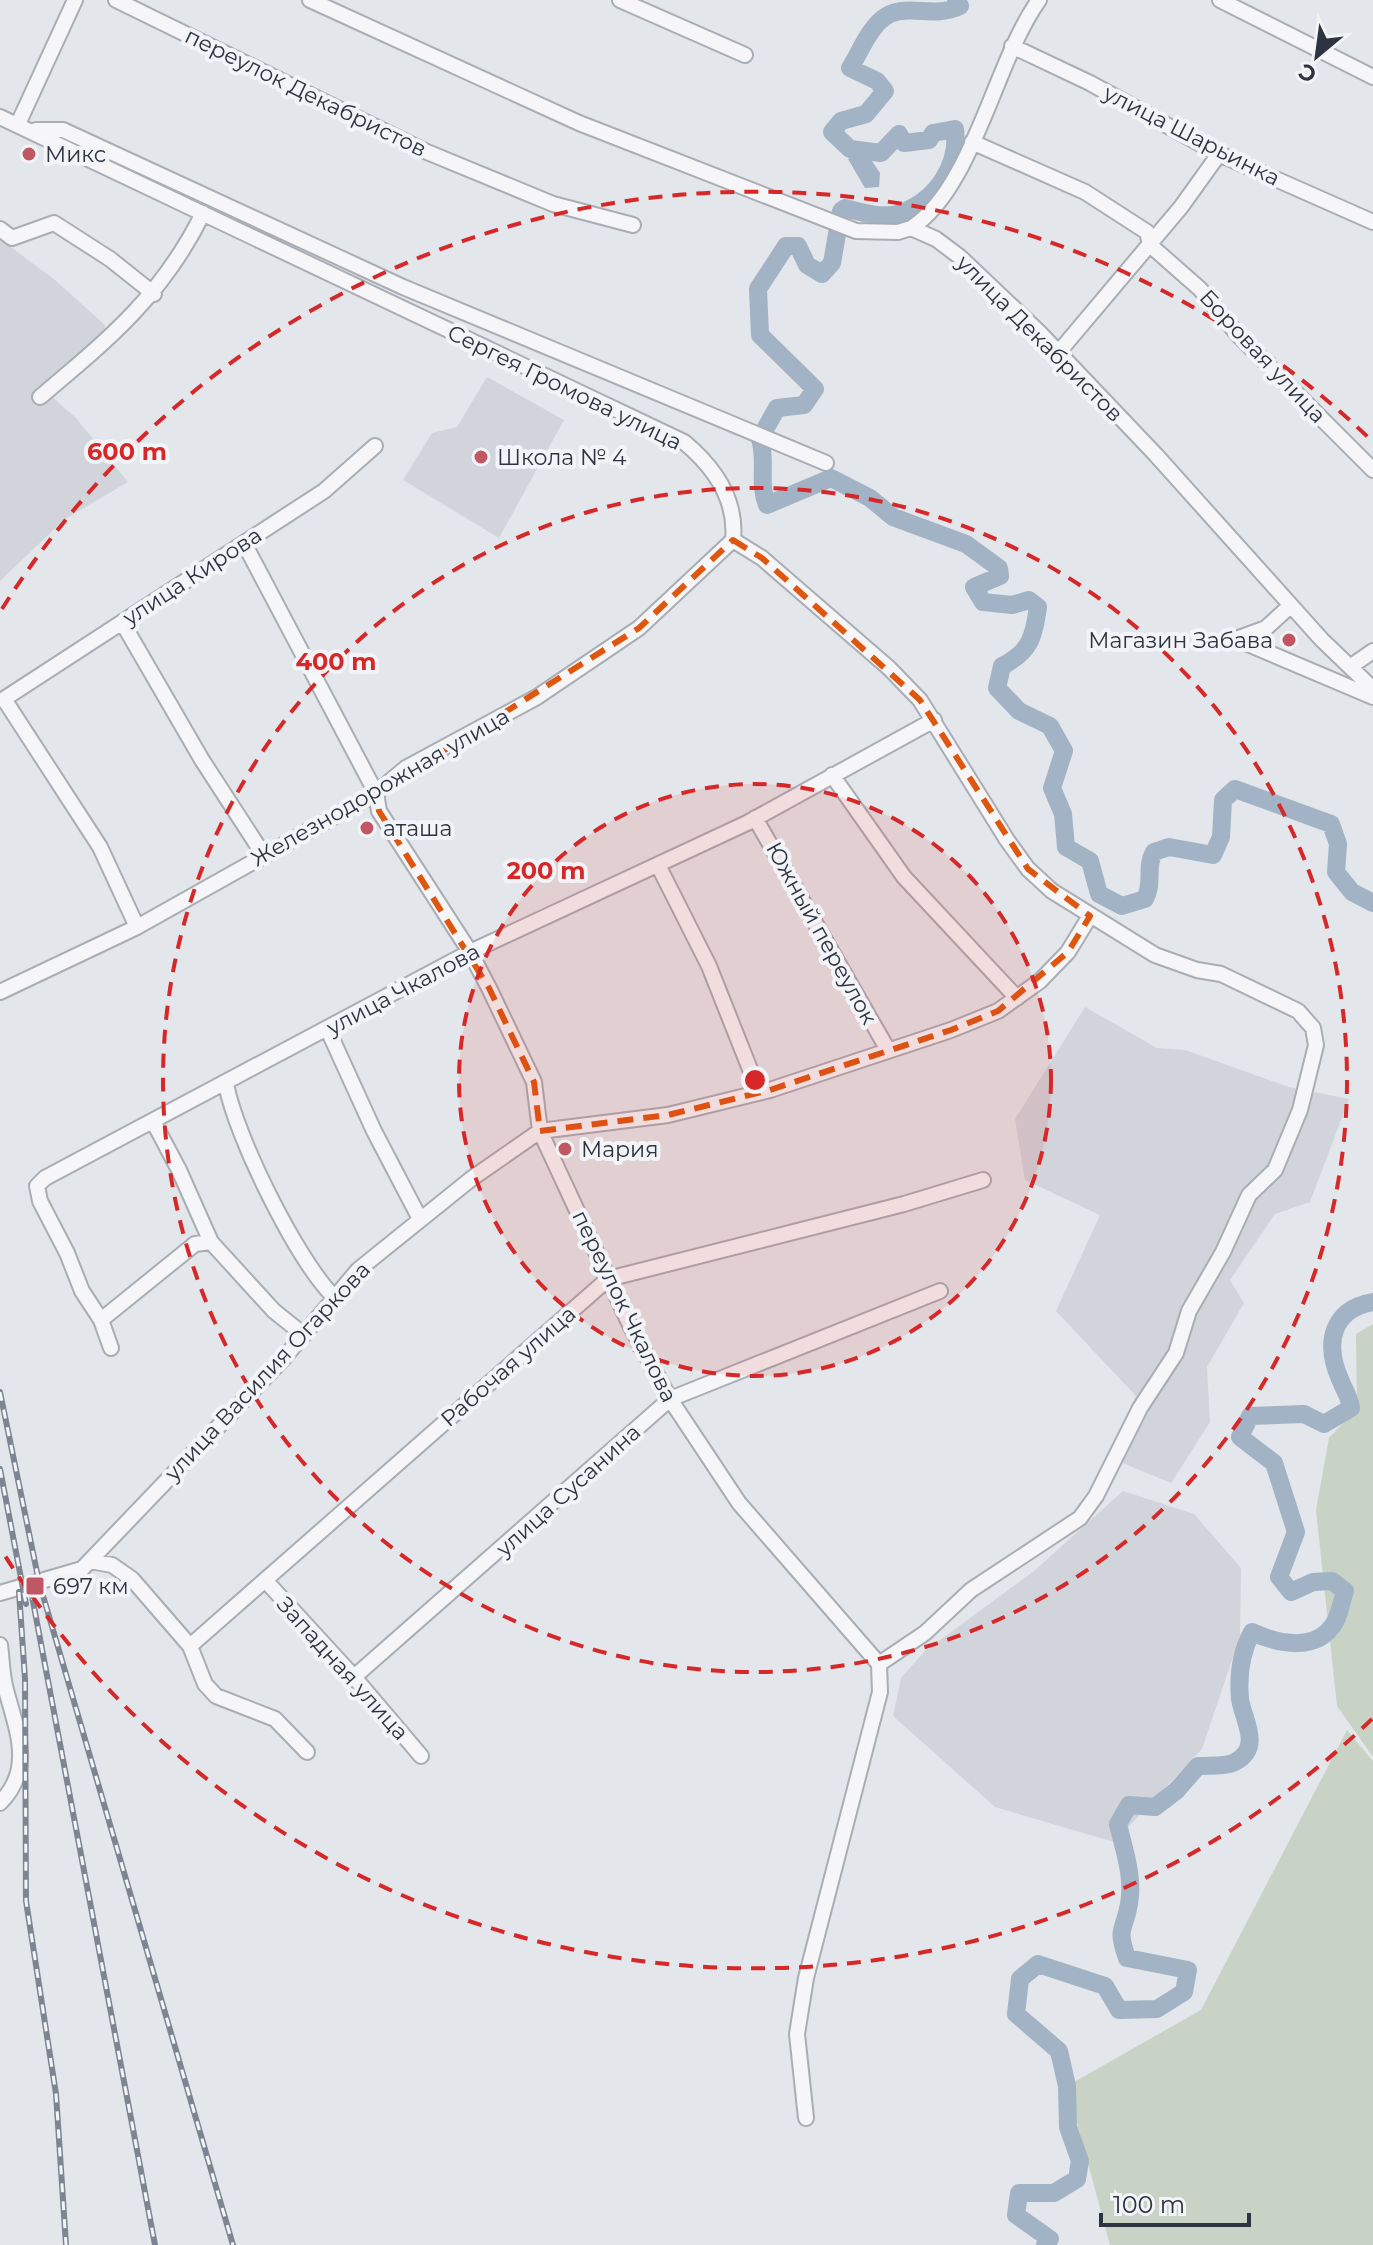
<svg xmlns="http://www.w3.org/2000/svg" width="1373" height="2245" font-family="Montserrat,sans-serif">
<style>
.built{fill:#d1d5db}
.green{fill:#c8d3c5}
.water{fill:#a2b3c6}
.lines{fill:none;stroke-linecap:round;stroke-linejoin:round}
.river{stroke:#a2b3c6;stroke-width:18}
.minor-casing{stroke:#a9adb4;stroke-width:18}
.minor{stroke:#f6f6f8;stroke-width:14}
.rail-casing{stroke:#7e8592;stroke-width:6}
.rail{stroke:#f3f4f7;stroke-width:3;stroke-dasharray:9;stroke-linecap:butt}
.marked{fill:none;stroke:#df570f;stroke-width:6;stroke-dasharray:16 10;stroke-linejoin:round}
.ring{fill:none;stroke:#d62828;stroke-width:4;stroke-dasharray:14 10}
.poi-dot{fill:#c15664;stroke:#f3f4f7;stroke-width:3}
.labels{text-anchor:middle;stroke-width:8;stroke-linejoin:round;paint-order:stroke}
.street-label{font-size:22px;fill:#2d3340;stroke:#f3f4f7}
.poi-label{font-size:22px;fill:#2d3340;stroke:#f3f4f7;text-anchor:start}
.centre{fill:#d62828;stroke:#f3f4f7;stroke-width:4}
.ring-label{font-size:24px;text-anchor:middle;font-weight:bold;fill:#d62828;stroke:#f3f4f7;stroke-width:8;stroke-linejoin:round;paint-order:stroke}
</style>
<rect width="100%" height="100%" fill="#e3e6ea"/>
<path class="built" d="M0,239L55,280L105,325L101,354L41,387L76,418L128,482L65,519L0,581Z
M487,377L564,420L499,538L403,480L432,433L457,427Z
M1085,1007L1157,1048L1185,1050L1289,1087L1349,1099L1310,1202L1275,1214L1230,1280L1244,1303L1207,1367L1210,1422L1171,1483L1108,1457L1136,1396L1056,1311L1100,1215L1025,1180L1015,1119Z
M1123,1491L1194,1514L1241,1568L1240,1636L1202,1749L1114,1842L995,1807L893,1716L901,1678L925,1651L1034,1571Z"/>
<path class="green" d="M1373,1324V1757L1337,1706L1316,1510L1329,1438L1357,1408L1356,1334Z
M1347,1730L1373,1761V2245H1110L1067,2086L1201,2010Z"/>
<path class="water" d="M864,149L880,173L879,187L865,188L848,159Z"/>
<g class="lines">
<path class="river" d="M763,433L777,408L804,405L815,389L760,335L758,289L786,246H798L807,265L822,274L832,263L841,211L845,208C863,213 884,219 901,213C937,199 959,166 955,129L933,133L929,140L904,143L899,134L881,153L850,149L832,132L841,121L866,114L885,91L877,81L850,68C859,54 868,31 881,20C903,0 932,20 960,6L956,0
M760,439C767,462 758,483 767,505L831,478L870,498L893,517L966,544L999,568L1000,576L974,587L983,602L1012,605L1029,600L1038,607C1034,637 1030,652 1002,666L997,688L1019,711L1050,726L1064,751L1052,788L1063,814L1066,847L1090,861L1099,894L1122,906L1145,899C1154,882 1145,868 1154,852L1169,847L1213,855L1221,837L1223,800L1235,789L1331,824L1338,844L1336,872L1352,892L1373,903
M1045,2245L1050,2239L1016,2215L1019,2193H1054L1077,2179L1080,2161L1068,2127L1067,2086L1059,2051L1016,2014L1020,1979L1038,1964L1105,1986L1119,2010L1157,2009L1184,1992L1188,1970L1127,1958C1116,1926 1124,1933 1129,1904C1134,1877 1124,1850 1118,1824L1129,1805L1155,1807L1176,1791L1198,1766C1208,1765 1226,1767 1235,1762C1263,1747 1243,1720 1240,1699C1238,1676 1241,1652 1252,1632C1278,1644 1317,1653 1335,1622C1340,1613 1342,1600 1345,1591L1332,1581L1313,1582L1291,1592L1279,1577L1296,1532L1274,1463L1240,1437L1250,1416L1304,1414L1324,1424L1351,1408C1349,1395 1344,1390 1340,1379C1324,1343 1332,1309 1373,1302"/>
<defs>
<path id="minor" d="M116,0L427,152L553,204L633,225
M310,0L579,123L856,231L898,232L911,228L936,239L960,257L1040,333L1156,455L1322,640L1373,689
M620,0L745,55
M1220,0L1373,77
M1012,46L1090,83L1219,154L1373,222
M0,117L684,442C714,467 737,500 733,540
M18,124L75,0
M36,130H63L403,287L826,463
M972,142L1085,192L1147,232L1150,245L1200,289L1239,336L1373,470
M911,228C973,189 994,63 1039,0
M0,229L12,238L54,223L110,259L154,294
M1058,353L1181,207L1219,154
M40,397C108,340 163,295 203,213
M733,540L762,558L889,668L920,700L1007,840L1028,869L1052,891L1155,955L1197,970L1221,974L1298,1011L1313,1028L1316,1045L1300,1110L1275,1170L1249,1195L1223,1252L1189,1311L1176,1353L1140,1408L1096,1496L1080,1518L971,1590L925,1633L879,1664
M244,543L376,793L379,811L470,952L489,988L534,1082L540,1131L630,1325L670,1399L739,1503L879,1664L880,1692L806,1978L797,2034L806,2118
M122,622L202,760L263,854
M1236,639L1373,697
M1236,639L1266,628L1290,606
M1350,667L1373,651
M832,775L904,877L1017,998
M755,818L888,1050
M658,865L709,966L759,1092
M137,927L100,847L4,699L324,491L375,446
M0,992L137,927L376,793L406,768L537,697L639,628L733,540
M328,1030L374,1131L420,1219
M226,1084C236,1137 296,1258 333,1296
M153,1121L179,1170L211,1242L274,1311L304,1335
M101,1320L195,1244L211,1242
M111,1348L101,1320L82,1291L67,1253L40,1201L37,1186L45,1178L470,952L747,823L934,720
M90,1561L112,1565L132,1579L190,1646L205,1684L216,1696L275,1719L307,1752
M265,1580L354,1677L421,1756
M0,1593L82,1569L284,1358L358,1270L471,1179L540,1131L668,1115L770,1090L951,1030L998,1011L1040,981L1068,952L1090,916
M0,1645C2,1660 2,1676 6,1690C17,1731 34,1769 0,1803
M190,1646L608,1279L904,1204L983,1180
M354,1677L670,1399L940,1291"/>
</defs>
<use href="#minor" class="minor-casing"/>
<use href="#minor" class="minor"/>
<defs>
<path id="rail" d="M0,1392L39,1582L233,2245
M0,1469L26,1604
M31,1591L155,2245
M19,1592L25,1679L26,1901L56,2094L66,2245"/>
</defs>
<use href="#rail" class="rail-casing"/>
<use href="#rail" class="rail"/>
</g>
<path class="marked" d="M733,540L762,558L920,700L1028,869L1090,916L1068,952L998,1011L951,1030L770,1090L668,1115L540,1131L534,1082L489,988L379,811L376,793L639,628Z"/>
<circle cx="755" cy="1080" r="296" fill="#d62828" fill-opacity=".12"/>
<g class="ring">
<circle cx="755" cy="1080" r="296"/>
<circle cx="755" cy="1080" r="592"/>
<path d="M1372 1719A888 888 0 0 1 2 1551M2 609A888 888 0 0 1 1372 441"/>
</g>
<g class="poi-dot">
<circle cx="29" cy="154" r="8"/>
<circle cx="481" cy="457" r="8"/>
<circle cx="1289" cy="640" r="8"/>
<circle cx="367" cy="828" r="8"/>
<circle cx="565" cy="1149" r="8"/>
<rect x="25" y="1576" width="20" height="20" rx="4"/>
</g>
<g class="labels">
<g class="street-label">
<text transform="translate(306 92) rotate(26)" y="8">переулок Декабристов</text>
<text transform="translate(1192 135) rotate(27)" y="8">улица Шарьинка</text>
<text transform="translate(1040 338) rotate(45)" y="8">улица Декабристов</text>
<text transform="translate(1263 356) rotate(47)" y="8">Боровая улица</text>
<text transform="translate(565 387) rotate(26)" y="8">Сергея Громова улица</text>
<text transform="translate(192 576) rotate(-33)" y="8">улица Кирова</text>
<text transform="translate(380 787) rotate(-30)" y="8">Железнодорожная улица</text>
<text transform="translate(822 933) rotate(61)" y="8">Южный переулок</text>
<text transform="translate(403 989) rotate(-28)" y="8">улица Чкалова</text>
<text transform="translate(625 1306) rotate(64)" y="8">переулок Чкалова</text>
<text transform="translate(508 1366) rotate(-41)" y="8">Рабочая улица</text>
<text transform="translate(267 1371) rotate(-47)" y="8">улица Василия Огаркова</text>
<text transform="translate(568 1490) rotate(-42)" y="8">улица Сусанина</text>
<text transform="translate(343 1668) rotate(48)" y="8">Западная улица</text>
</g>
<g class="poi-label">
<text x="45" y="162">Микс</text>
<text x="497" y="465">Школа № 4</text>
<text x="1273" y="648" text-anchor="end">Магазин Забава</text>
<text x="383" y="836">аташа</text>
<text x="581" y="1157">Мария</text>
<text x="53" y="1594">697 км</text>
</g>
</g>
<circle cx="755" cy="1080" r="12" class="centre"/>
<g class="ring-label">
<text x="127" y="460">600 m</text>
<text x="336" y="670">400 m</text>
<text x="546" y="879">200 m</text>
</g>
<g transform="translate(1317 56) rotate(209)" stroke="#f3f4f7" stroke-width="6" paint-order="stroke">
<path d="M0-6L14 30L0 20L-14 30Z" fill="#2d3340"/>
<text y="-12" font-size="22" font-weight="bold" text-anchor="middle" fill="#2d3340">С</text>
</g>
<path d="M1101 2213v12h148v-12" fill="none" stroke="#2d3340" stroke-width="4"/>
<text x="1113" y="2213" font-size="24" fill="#2d3340" stroke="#f3f4f7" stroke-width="6" paint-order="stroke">100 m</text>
</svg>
